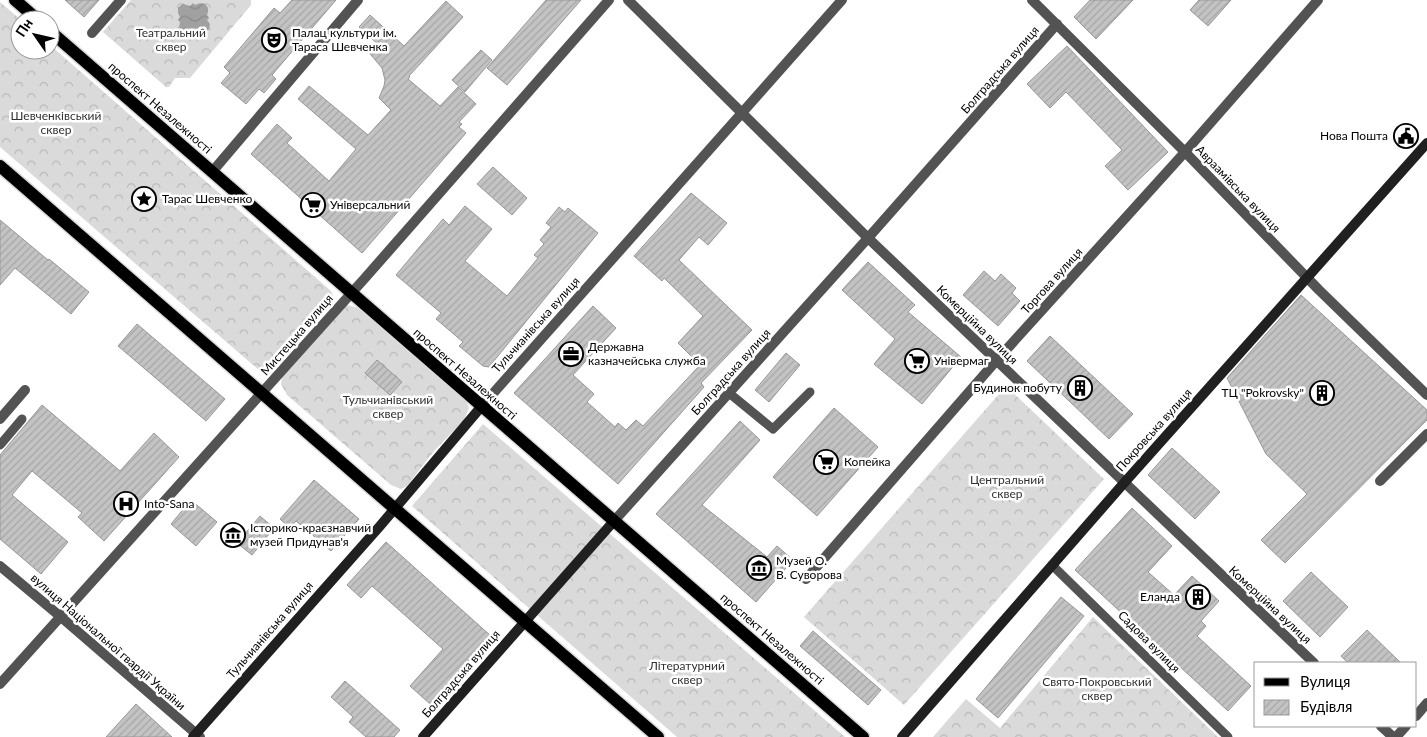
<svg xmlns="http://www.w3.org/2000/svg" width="1427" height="737" font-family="Lato,sans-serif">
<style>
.forest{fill:url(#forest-crowns)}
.water{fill:url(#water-waves)}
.building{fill:url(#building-hatch);stroke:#979797}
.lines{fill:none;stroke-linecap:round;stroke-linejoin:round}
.primary-casing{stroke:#dbdbdb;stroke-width:15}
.lane{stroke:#535353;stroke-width:9}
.street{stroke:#535353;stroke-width:10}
.secondary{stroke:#202020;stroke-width:10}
.primary{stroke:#000;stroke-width:12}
.labels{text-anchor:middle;stroke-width:5;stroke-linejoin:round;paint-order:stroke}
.park-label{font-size:12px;fill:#313131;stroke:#fff}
.poi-label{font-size:12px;fill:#000;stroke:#fff;text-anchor:start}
.street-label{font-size:12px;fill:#000;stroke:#fff}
</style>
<defs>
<pattern id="forest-crowns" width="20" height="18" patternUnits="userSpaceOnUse" patternTransform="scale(1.25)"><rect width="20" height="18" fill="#dadada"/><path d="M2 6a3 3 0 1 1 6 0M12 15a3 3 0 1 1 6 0" fill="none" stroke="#b9b9b9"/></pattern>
<pattern id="water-waves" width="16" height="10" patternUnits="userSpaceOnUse" patternTransform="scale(1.25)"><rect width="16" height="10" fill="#a1a1a1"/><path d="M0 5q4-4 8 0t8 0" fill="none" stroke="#898989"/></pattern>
<pattern id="building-hatch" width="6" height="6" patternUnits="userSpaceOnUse" patternTransform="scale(1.25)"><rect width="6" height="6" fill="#c3c3c3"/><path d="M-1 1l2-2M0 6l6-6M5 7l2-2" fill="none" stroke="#a6a6a6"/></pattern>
</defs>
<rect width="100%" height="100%" fill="#fff"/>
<path class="forest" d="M131,0H251V5L190,78H175L169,87H166L103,32Z
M0,2L21,20L20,50H50V45L331,291L333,296L331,301L270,370L264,372L260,371L0,147Z
M347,305L359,308L465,398L469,408L464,420L434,451L407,486L401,489L391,485L287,395L281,384L282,377Z
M1006,386L1104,479L904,705L804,617Z
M483,424L815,711L845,737H677L412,506Z
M1093,617L1218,737H933L966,699L1000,728Z"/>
<path class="water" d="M193,3L195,5C204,0 211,6 207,15L209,18L207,20L210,24L209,29L204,34L197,32L195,35L192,32L188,35L183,34L179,29L180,22L178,20L180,17L178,13V8L183,4L190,6Z"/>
<path class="building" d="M65,0H99L84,17Z
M292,0H336L272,75L276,79L264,93L259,89L246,104L221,83L230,73L224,67L274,8L280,13Z
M546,0H581L507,85L487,68Z
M1090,0H1133L1096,39L1074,17Z
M1199,0H1231L1208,26L1190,10Z
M446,1L463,17L409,76L410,77L408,79L440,106L458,87L476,104L459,122L462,124L459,127L466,133L362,253L251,154L277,124L292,138L287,143L329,181L356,149L298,99L309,86L368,135L391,110L379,98L384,86L385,80L382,68L366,49L382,48L359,27L370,15L404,46Z
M1067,46L1168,152L1128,190L1105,166L1122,150L1066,92L1050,108L1027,84Z
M481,50L492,60L465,92L452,80Z
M493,167L527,198L512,215L477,184Z
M691,193L727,223L708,245L699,237L679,260L752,330L701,383L704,387L618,484L514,393L593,306L616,328L573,375L594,394L587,402L615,427L618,423L626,430L636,420L643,426L700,365L678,343L703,316L664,278L662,281L634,256Z
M465,206L492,229L465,261L507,296L538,258L534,255L544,244L540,240L551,227L546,223L559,207L565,212L568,208L598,233L489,367L483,366L459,346L463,342L436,319L441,313L396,275L443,219L449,225Z
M0,220L48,260L49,259L89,292L71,314L15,268L0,285Z
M868,262L915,305L908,312L961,357L922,404L874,364L895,339L842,290Z
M984,271L995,281L1001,274L1016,288L1012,293L1020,301L998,326L963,295Z
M1301,295L1427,410V420L1285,563L1261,540L1307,494L1266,454L1227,378Z
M137,324L225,399L206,421L118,346Z
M1050,336L1133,414L1109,439L1027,361Z
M786,353L800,365L769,402L755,390Z
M377,360L402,382L390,395L365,373Z
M42,405L120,471L154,433L179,457L104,541L78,517L82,513L32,471L12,495L68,542L41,574L0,539V455Z
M834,408L878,447L817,516L773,477Z
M740,421L760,440L702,505L767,557L777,546L793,560L756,602L656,514Z
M1172,448L1220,492L1195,519L1148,475Z
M314,480L359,519L331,551L296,521L290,528L280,519Z
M191,500L217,522L196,546L171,524Z
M1132,508L1172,546L1148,572L1174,595L1192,576L1219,601L1201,621L1206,626L1197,636L1251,686L1228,711L1075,570Z
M260,516L274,528L252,555L237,543Z
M386,542L491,636L430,704L410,686L443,649L372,586L361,598L347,585Z
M1311,572L1348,607L1320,637L1283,601Z
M1061,597L1084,616L998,718L976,699Z
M1367,630L1401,663H1348L1341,656Z
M813,631L881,690L868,705L800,646Z
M345,681L400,730L394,737H366L349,722L353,717L331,697Z
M136,704L172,737H106Z"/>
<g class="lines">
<defs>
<path id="primary" d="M15,0L38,20
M50,31L863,737
M0,166L658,737"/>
</defs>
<use href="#primary" class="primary-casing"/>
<path class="lane" d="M729,393L773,429L810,392
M0,445L22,419
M1052,565L1228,737"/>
<path class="street" d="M628,0L868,238L1314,663
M1032,0L1185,152L1319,290L1427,395
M92,33L121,0
M212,172L358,0
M481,407L842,0
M0,419L25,390
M1380,481L1427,434
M614,521L868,238L1057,24
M0,566L61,617L200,737
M806,579L996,361L1185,152L1318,0
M0,684L365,278L609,0
M1416,716L1427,703
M1381,726L1393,737
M1396,737L1406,726"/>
<path class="secondary" d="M193,737L380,526L481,407
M423,737L614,521
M902,737L1124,483L1427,143"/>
<use href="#primary" class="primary"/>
</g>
<defs>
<symbol id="theatre-ring" viewBox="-11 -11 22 22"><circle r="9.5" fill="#fff" stroke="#000" stroke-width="1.5"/><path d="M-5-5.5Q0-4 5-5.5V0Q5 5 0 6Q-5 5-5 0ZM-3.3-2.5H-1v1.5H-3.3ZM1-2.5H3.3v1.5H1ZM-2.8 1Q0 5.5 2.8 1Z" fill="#000"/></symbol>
<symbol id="civic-ring" viewBox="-11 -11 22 22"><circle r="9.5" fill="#fff" stroke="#000" stroke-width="1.5"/><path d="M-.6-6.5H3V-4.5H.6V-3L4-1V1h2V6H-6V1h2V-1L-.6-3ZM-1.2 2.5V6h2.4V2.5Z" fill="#000"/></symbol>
<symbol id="sight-ring" viewBox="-11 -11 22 22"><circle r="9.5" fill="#fff" stroke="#000" stroke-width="1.5"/><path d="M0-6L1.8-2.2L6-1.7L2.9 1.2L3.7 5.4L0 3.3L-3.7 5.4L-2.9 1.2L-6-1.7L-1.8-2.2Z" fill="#000"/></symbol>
<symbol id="supermarket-ring" viewBox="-11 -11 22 22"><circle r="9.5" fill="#fff" stroke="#000" stroke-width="1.5"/><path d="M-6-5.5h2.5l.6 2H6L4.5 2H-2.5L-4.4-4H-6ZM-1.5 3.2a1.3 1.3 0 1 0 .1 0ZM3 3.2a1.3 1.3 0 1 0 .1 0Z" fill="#000"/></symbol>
<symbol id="office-ring" viewBox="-11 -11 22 22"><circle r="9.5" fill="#fff" stroke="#000" stroke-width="1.5"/><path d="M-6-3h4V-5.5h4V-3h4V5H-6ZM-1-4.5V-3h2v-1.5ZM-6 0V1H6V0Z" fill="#000"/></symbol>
<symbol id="building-ring" viewBox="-11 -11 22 22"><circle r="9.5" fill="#fff" stroke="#000" stroke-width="1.5"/><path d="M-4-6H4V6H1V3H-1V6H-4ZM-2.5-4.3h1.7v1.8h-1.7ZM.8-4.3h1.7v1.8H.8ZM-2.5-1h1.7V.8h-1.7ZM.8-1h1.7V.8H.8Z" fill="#000"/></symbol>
<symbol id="hospital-ring" viewBox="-11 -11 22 22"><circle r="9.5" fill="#fff" stroke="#000" stroke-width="1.5"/><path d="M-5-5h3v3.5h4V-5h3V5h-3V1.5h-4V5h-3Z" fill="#000"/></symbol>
<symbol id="museum-ring" viewBox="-11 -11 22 22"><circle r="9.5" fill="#fff" stroke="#000" stroke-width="1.5"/><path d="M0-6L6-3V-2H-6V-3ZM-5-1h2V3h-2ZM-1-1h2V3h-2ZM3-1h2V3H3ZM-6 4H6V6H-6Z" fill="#000"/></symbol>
</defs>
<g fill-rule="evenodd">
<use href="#theatre-ring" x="260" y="26" width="28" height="28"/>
<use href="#civic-ring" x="1392" y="122" width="28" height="28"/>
<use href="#sight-ring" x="130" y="185" width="28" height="28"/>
<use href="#supermarket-ring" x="299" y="191" width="28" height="28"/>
<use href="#office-ring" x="557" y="340" width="28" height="28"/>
<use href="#supermarket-ring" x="903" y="347" width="28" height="28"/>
<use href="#building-ring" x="1066" y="374" width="28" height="28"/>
<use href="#building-ring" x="1308" y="379" width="28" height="28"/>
<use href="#supermarket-ring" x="812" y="448" width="28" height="28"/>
<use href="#hospital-ring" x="112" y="490" width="28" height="28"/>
<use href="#museum-ring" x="219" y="521" width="28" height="28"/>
<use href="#museum-ring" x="745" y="554" width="28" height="28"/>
<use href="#building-ring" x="1184" y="583" width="28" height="28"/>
</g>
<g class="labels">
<g class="park-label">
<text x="171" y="37">Театральний<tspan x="171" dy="14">сквер</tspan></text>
<text x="56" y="120">Шевченківський<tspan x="56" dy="14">сквер</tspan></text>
<text x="388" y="404">Тульчианівський<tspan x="388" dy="14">сквер</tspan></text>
<text x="1007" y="484">Центральний<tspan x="1007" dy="14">сквер</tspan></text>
<text x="687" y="670">Літературний<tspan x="687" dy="14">сквер</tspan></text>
<text x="1097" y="686">Свято-Покровський<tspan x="1097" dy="14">сквер</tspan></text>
</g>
<g class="poi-label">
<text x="292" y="37">Палац культури ім.<tspan x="292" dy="14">Тараса Шевченкa</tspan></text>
<text x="1388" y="140" text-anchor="end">Нова Пошта</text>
<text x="162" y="203">Тарас Шевченко</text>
<text x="330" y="209">Універсальний</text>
<text x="588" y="351">Державна<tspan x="588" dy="14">казначейська служба</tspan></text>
<text x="934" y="365">Універмаг</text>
<text x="1062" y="392" text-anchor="end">Будинок побуту</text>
<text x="1304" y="397" text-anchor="end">ТЦ "Pokrovsky"</text>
<text x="844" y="466">Копейка</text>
<text x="144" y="508">Into-Sana</text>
<text x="250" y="532">Історико-краєзнавчий<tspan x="250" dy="14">музей Придунав'я</tspan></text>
<text x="776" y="565">Музей О.<tspan x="776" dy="14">В. Суворова</tspan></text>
<text x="1180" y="601" text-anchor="end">Еланда</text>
</g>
<g class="street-label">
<text transform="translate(1000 70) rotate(-49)" y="4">Болградська вулиця</text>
<text transform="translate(160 108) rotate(41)" y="4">проспект Незалежності</text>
<text transform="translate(1238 189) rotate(46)" y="4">Авраамівська вулиця</text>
<text transform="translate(1052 281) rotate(-48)" y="4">Торгова вулиця</text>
<text transform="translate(536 325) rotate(-48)" y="4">Тульчианівська вулиця</text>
<text transform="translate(977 325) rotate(44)" y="4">Комерційна вулиця</text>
<text transform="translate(297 335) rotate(-49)" y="4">Мистецька вулиця</text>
<text transform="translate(731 372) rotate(-48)" y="4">Болградська вулиця</text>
<text transform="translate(465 374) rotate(41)" y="4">проспект Незалежності</text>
<text transform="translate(1154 430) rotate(-48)" y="4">Покровська вулиця</text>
<text transform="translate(1270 605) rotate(43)" y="4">Комерційна вулиця</text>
<text transform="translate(270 630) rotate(-49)" y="4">Тульчианівська вулиця</text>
<text transform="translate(772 639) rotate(41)" y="4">проспект Незалежності</text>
<text transform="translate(108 642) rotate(41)" y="4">вулиця Національної гвардії України</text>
<text transform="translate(1149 642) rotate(45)" y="4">Садова вулиця</text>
<text transform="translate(461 674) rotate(-49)" y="4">Болградська вулиця</text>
</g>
</g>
<rect x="1254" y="662" width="162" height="65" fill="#ffffff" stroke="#999999"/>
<rect x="1264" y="678" width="25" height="8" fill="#000000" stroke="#999999"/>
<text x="1300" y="687" font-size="15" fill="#000000">Вулиця</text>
<rect x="1264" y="700" width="25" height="15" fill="url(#building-hatch)" stroke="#999999"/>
<text x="1300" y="712" font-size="15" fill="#000000">Будівля</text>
<g transform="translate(35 35) rotate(304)"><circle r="24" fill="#ffffff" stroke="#999999"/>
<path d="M0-4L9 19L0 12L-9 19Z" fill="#000000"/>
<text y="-8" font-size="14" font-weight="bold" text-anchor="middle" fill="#000000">Пн</text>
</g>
</svg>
